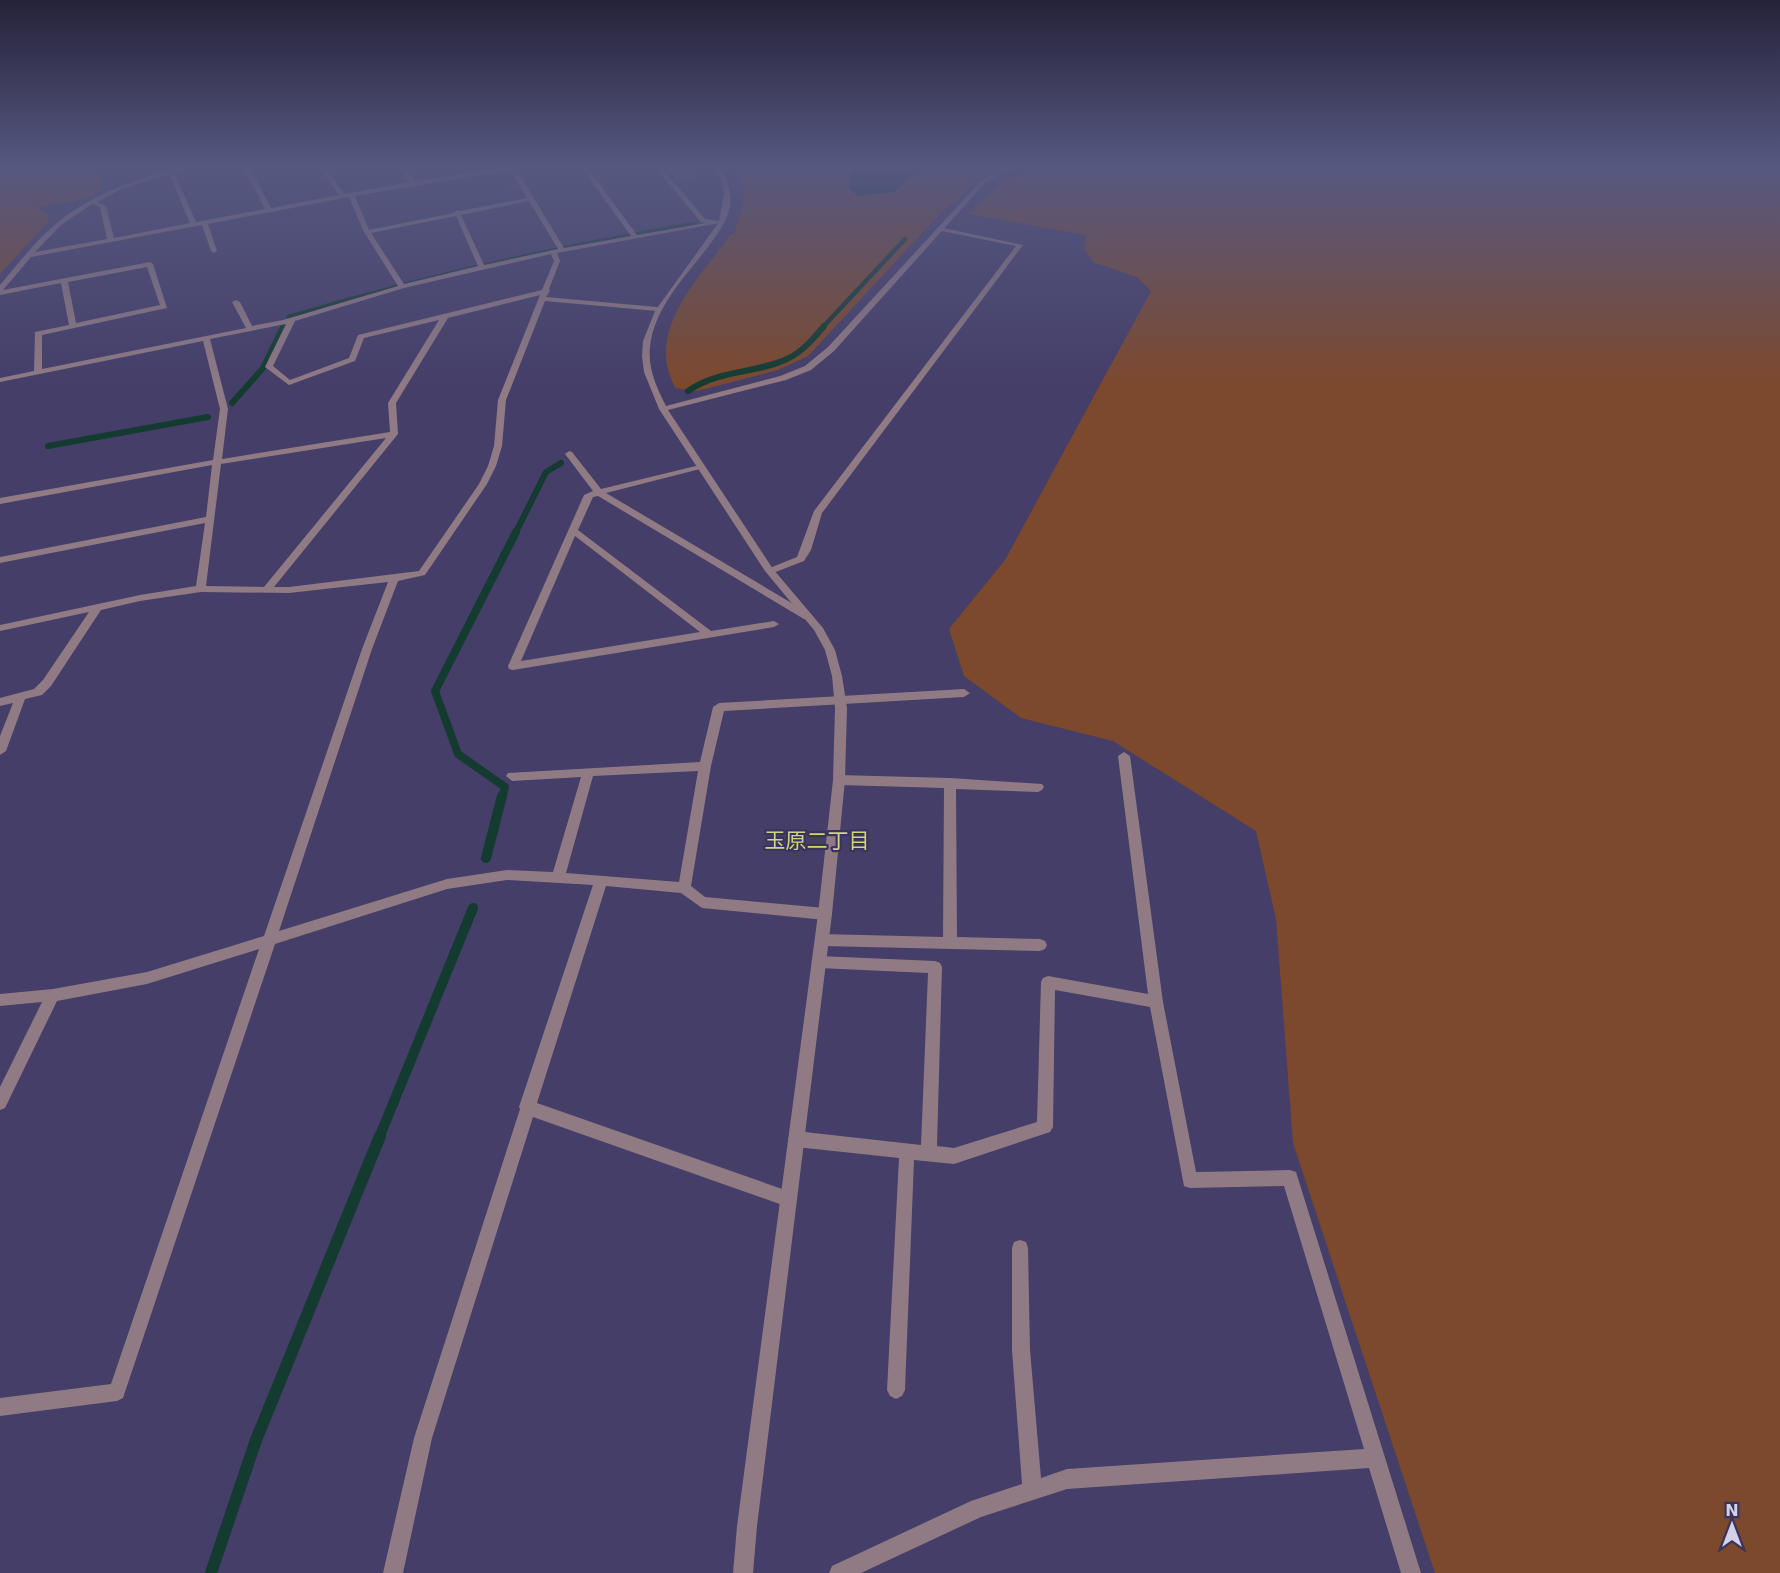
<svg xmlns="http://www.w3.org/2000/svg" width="1780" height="1573" font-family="'DejaVu Sans','Noto Sans JP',sans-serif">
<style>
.green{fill:#7c492d}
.water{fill:#133b2f}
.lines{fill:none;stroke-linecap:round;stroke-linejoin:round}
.stream-far4{stroke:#133b2f;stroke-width:4.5}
.stream-far3{stroke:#133b2f;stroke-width:6}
.stream-far2{stroke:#133b2f;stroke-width:8}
.stream-far1{stroke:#133b2f;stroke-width:10}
.stream{stroke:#133b2f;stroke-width:12}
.minor{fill:#907a84;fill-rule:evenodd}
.tertiary{fill:#907a84;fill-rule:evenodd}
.wall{fill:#4d5c89}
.shaded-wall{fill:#3e4b6f}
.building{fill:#596b9f;stroke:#3e4b6f;stroke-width:1.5}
.labels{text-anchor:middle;stroke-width:4.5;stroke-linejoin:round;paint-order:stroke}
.neighbourhood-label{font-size:21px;fill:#d0d284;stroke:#3a345d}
</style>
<rect width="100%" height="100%" fill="#443e68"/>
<path class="green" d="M0,167H101L99,192L86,199L36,207L48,214V222L0,274Z
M733,167H1003L974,182L954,204H949L808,356L778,370L697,391L675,388C671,378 666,367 666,356C664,311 706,269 731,234H734C741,205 753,193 733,167Z
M1039,167H1780V1573H1435L1293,1143L1276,919L1256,831L1113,741L1021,718L964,676L949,629L1005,560L1151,291L1137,277L1093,262L1084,248L1086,235L968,214L1008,178Z"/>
<path class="water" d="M851,167H922L894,192L857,196L849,187L853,170Z"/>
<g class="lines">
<path class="stream-far4" d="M289,317C422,277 558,247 695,224
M822,328L905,239"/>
<path class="stream-far3" d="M688,391C719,369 757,374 789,358C803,351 814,338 824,326
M232,403L263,368L283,327
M48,446L208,417
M515,534L546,472L561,463"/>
<path class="stream-far2" d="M502,798L505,787L458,754L435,691L516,532"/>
<path class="stream-far1" d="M486,858L502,796
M379,1138L473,908"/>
<path class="stream" d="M211,1573L256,1440L380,1136"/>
<path class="minor" d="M183,167H192L174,172L196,222L265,209L243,167H249L271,208L339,195L319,167H325L344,194L410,182L398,167H404L415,181L510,167H523L516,169L564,248L631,236L581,167H587L637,235L706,223L701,222L655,167H661L705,219L725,222L557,253L560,261L549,289L550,291L546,297L657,307L661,309L657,311L545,301L506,400L502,446L496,466L487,484L425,575L398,581L372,649L279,931L447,879L507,870L553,872L581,777L512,781L506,776L508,773L700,762L713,707L719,703L964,689L970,693L964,697L724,711L711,766L691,886L705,897L825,908L830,910L832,914L830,918L825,920L702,908L681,893L606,886L537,1103L788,1191L794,1193L796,1199L794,1205L788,1207L533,1117L432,1438L403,1573H383L414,1438L520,1109L519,1107L593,885L507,880L447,889L275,944L123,1398L117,1401L0,1416V1398L111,1384L259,949L147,984L57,1001L5,1108L0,1110V1087L42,1002L0,1006V994L53,989L147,972L264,936L362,649L388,582L289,593L201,592L140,601L101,610L51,686L42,695L25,699L6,751L0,755V736L13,703L0,706V698L34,689L43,680L89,612L0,631V625L140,595L196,586L205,523L0,563V557L206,517L212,465L0,504V498L213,460L220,409L203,341L0,382V378L34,371L35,332L69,325L61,283L0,295V285C18,264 35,241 57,223C93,193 138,178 183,167ZM510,170L527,198L460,211L457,210L454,213L369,230L355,196ZM169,174L190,223L114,238L106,206L97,202L122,189ZM349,197L364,232L398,286L283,320L252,326L240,302L236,300L232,302L246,328L42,369V335L167,308L153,264L150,262L3,290L31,257L202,225L211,251L214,253L217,251L208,224ZM529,201L558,249L484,265L461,215ZM92,204L100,207L107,239L35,252L61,225ZM456,216L478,266L404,284L371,233ZM551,254L554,261L542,290L358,335L349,358L290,380L273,366L295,321L404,288ZM147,267L160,305L76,323L68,282ZM540,295L498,400L494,446L488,466L479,484L419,571L289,587H274L398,434L396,403L448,318ZM439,320L388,403L390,432L222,459L228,409L210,339L286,324L265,367L289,385L355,361L364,338ZM386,438L264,587L206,586L221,464ZM698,771L679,882L566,873L593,776Z
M939,227L1023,245L822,513L811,550L804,561L773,573H767V569L797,557L814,511L1016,246L937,230V228Z
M569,451L572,452L601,489L704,464V468L606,493L812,615L813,617L812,619H804L598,496L593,497L578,530L711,631L774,621L779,624L774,627L513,670L509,669L508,666L584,495L593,491L565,454ZM575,536L700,632L521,661Z
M1124,752L1130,756L1163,1002L1196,1172L1290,1170L1296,1172L1421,1573H1401L1369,1468L1067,1489L981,1517L861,1573H829L832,1566L971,1501L1022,1484L1012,1350V1248L1014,1242L1020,1240L1026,1242L1028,1248L1030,1350L1041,1478L1067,1469L1364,1449L1284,1186L1190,1188L1184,1186L1150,1007L1055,990L1053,1127L1050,1132L954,1164L914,1160L905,1390L902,1396L896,1399L890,1396L887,1390L899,1158L796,1147L790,1144L788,1139L790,1134L796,1131L921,1145L928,973L819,968L814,966L812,962L814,958L819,956L935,961L940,963L942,967L937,1146L954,1148L1037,1122L1041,982L1043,978L1048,976L1148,994L1118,756Z
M839,775L950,778L1042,784L1044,787L1042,790L1038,792L956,789L957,937L1040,939L1045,941L1047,945L1045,949L1040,951L822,946L817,944L815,940L817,936L822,934L943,937L944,788L839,785L833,780Z"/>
<path class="tertiary" d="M713,167H719C731,182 735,205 724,223C702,262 660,294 651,340C646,363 655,385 666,406L780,376L805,366L828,347L980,182C991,174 1003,166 1017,167L999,174L984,184L834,351L811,370L786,380L668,410L773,569L823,628L835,650L842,676L847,708L845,780L832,914L757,1526L753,1573H733L737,1526L818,914L833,780L835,708L832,676L825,650L814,630L765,571L659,409L644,372L642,356L643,341L655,311L719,222L724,193L721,180Z"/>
</g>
<path class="wall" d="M668,167H698L699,176L678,180L668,169Z"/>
<path class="shaded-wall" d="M698,167L699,176L678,180L676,170Z"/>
<path class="building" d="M673,167H697L676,170Z"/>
<linearGradient id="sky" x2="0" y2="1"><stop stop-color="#252239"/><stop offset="0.43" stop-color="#565880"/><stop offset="1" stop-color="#565880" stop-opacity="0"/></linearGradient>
<rect width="1780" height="387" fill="url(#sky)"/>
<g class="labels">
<g class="neighbourhood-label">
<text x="817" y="848">玉原二丁目</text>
</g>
</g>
<g transform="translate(1732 1525)" stroke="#3a345d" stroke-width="4.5" paint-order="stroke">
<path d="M0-4.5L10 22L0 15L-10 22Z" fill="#d3d1ea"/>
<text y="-9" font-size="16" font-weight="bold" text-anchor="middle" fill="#d3d1ea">N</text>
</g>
</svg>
